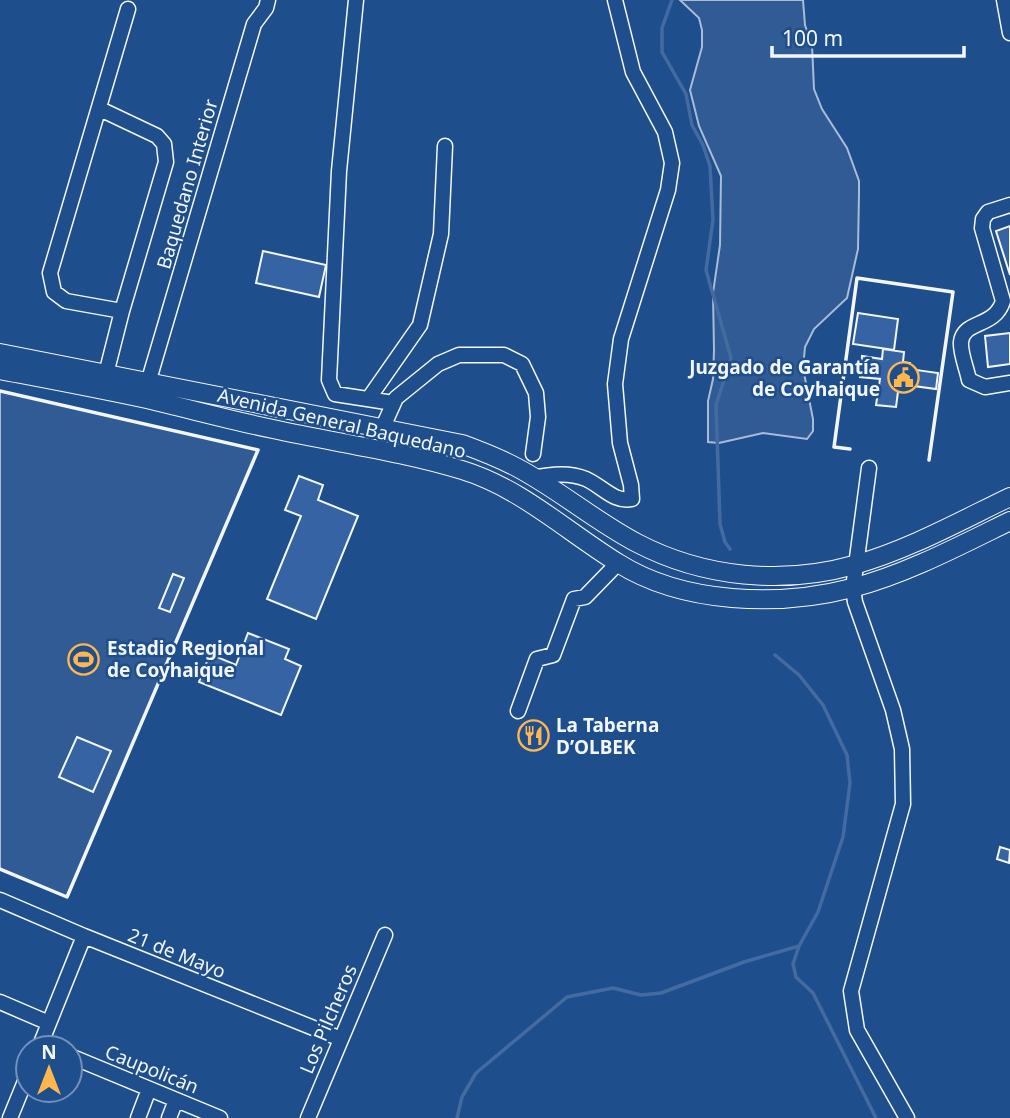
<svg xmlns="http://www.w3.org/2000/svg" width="1010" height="1118" font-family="'Noto Sans',sans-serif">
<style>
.green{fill:#305b95;stroke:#a8bbd7;stroke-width:2}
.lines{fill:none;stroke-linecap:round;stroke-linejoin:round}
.stream{stroke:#446ba0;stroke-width:3.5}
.building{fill:#3563a3;stroke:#f2f6ff;stroke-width:2}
.minor-casing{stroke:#f2f6ff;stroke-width:17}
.major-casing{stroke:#f2f6ff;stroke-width:20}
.minor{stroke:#1f4e8c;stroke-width:14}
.major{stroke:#1f4e8c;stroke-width:18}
.wall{stroke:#f2f6ff;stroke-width:3.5}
.labels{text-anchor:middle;stroke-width:5;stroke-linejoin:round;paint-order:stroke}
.street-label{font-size:19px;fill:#f2f6ff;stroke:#1f4e8c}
.poi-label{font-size:19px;font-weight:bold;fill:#f2f6ff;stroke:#1f4e8c;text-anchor:start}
</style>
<rect width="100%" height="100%" fill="#1f4e8c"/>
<path class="green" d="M680,0H803L805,25L812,45L814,89L822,109L847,148L859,181V193L858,249L847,298L814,329L805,347L803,368L813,419V431L807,439L763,433L719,443L708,442V401L713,379L714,350L713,293L720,245L721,176L699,126L690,90L702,47V30L699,18Z
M0,391L258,450L67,897L0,869Z"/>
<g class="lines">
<path class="stream" d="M672,0L662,28V52L686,94L692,125L703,145L710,166L713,220L706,270L731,358L716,405L720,524L725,542L730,549
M775,655L799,675L823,705L847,755L850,783L843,837L818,912L799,946L793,964L796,977L813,993L876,1118
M457,1118L462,1097L476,1073L567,997L613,988L641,995L661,993L744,962L799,946"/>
</g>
<path class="building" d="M1010,226V275L996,231Z
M263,251L326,265L319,297L256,283Z
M858,313L898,319L894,350L853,344Z
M1010,333V364L988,367L985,336Z
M883,349L904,352L903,362L910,363L909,369L938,373L936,389L899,384L896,407L876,405L880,379L860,377L862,356L882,359Z
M299,476L323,485L318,500L358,516L316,619L267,599L301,516L285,510Z
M173,574L184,578L170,612L159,608Z
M248,633L289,649L285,659L301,666L281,715L199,682L210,654L236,665Z
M77,737L111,751L93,792L59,777Z
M1000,847L1010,850L1009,863L997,859Z"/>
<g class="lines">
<defs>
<path id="minor" d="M356,0L339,171L329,380L335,394L393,403
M1004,0L1010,33
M100,109L157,136L164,144L166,162L122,311L106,374
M1010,205L988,212L983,219L982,228L1003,301C995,328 963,320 961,342C960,353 967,369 969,380L985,387L1010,383
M122,311L66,301L54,292L50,273L128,9
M148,383L254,24L266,8L268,0
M369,398L420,325L441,234L445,146
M382,429L396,398L438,364L459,355H504L522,364L536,393L538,417L533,454
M869,468L853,588L855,602L893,710L902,749L903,804L851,991L857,1030L907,1118
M534,478C551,474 569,472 586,479C602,486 614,503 632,499L631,485L620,443L615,384L621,339L668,190L672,163L665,132L633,72L615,0
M518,711L537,659L553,655L574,599L585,597L618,563
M0,900L84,936L341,1039
M0,1002L49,1023
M39,1048L84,936
M70,1056L220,1118
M10,1118L28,1074
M138,1118L149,1089
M169,1118L176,1100
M308,1118L385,935"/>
<path id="major" d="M0,353L462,444C481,451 499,458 516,467C558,489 595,521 637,543C704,578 783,585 854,565C908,550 960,521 1010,497
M0,370C47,379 95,388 142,398C186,408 229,420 273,429C336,443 400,451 462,470C521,488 566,531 618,563C683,604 779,607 852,588C904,575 961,545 1010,521"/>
</defs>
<use href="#minor" class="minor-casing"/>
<use href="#major" class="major-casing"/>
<use href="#minor" class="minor"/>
<use href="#major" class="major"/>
<path class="wall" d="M0,391L258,450L67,897L0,869
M850,449L834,447L857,278L953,292L929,460"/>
</g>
<defs>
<symbol id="civic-ring" viewBox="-11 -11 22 22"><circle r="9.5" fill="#1f4e8c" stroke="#ffb74d" stroke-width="1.5"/><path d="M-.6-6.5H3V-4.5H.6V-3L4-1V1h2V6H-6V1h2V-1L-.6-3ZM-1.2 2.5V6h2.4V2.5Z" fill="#ffb74d"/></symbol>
<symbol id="stadium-ring" viewBox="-11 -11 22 22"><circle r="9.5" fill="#1f4e8c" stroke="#ffb74d" stroke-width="1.5"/><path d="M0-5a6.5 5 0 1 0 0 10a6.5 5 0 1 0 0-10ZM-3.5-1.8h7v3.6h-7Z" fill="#ffb74d"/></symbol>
<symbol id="restaurant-ring" viewBox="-11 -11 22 22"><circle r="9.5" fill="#1f4e8c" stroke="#ffb74d" stroke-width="1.5"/><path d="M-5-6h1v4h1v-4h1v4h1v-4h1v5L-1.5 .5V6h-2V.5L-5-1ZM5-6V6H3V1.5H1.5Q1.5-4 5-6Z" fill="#ffb74d"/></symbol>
</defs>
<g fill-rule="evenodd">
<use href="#civic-ring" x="886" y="360" width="35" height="35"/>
<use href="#stadium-ring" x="66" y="642" width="35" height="35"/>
<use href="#restaurant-ring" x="516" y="718" width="35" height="35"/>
</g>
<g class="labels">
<g class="street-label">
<text transform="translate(187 184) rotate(-74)" y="7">Baquedano Interior</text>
<text transform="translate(342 423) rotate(13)" y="7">Avenida General Baquedano</text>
<text transform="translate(177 953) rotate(22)" y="7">21 de Mayo</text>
<text transform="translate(328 1019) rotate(-67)" y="7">Los Pilcheros</text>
<text transform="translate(152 1069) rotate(22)" y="7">Caupolicán</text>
</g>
<g class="poi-label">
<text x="880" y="374" text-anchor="end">Juzgado de Garantía<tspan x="880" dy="22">de Coyhaique</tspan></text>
<text x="107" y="655">Estadio Regional<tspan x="107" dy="22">de Coyhaique</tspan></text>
<text x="556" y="732">La Taberna<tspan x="556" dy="22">D’OLBEK</tspan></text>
</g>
</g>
<g transform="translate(49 1069)"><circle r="33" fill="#1f4e8c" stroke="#7391ba" stroke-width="2"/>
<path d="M0-5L12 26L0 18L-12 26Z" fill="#ffb74d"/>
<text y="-10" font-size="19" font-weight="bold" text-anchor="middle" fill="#f2f6ff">N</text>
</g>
<path d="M772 46v10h192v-10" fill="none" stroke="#f2f6ff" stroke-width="3.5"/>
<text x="782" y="46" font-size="21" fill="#f2f6ff" stroke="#1f4e8c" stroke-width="5" paint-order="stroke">100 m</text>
</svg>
